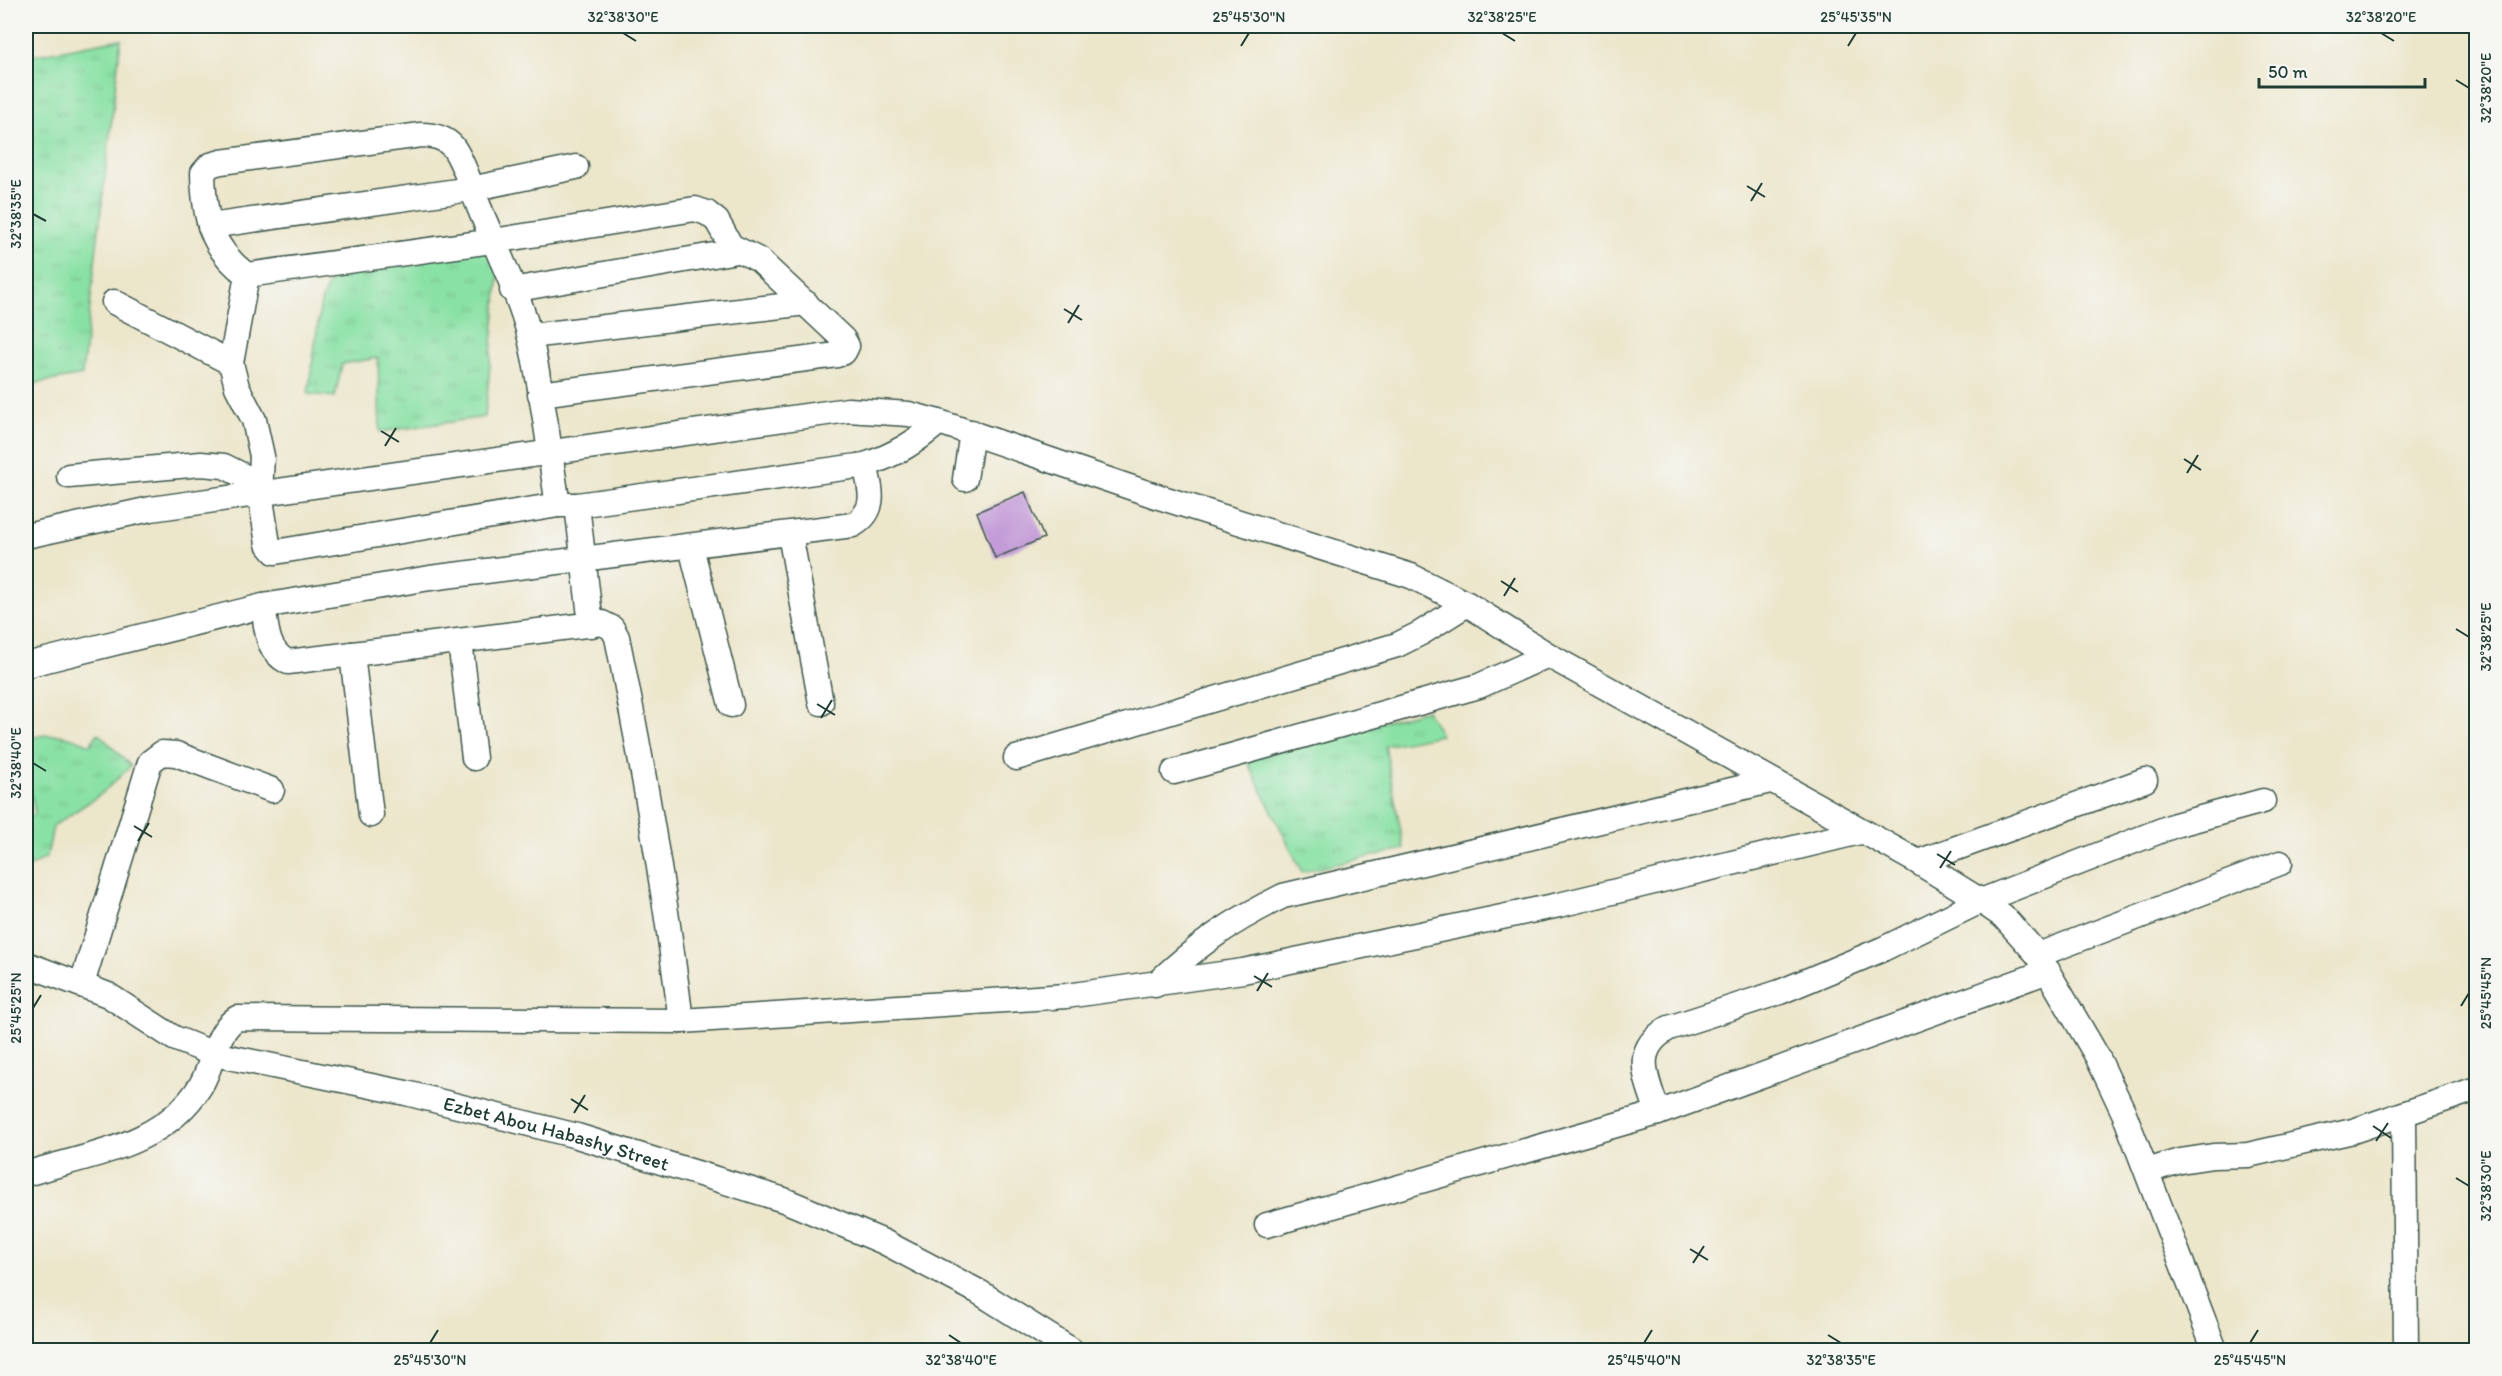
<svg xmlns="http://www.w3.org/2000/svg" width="2502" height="1376" font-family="Itim,sans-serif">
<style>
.grass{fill:url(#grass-tufts);stroke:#548f6c;stroke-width:1.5}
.building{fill:#c39bd8}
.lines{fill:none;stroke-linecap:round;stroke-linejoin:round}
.minor-casing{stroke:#3e564b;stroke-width:27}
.minor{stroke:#fff;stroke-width:24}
.ticks{fill:none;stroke:#1f3d34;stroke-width:2}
.labels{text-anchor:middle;stroke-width:4.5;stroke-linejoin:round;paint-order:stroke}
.street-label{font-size:20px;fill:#1f3d34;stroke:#f6f6f2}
.neatline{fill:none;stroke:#1f3d34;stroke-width:2}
.ticks-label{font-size:15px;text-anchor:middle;fill:#1f3d34}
</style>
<defs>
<pattern id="grass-tufts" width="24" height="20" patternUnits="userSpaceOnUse" patternTransform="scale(1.5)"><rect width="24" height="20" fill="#8ae1a5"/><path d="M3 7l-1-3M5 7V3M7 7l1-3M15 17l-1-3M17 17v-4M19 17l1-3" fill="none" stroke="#77c28f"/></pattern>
</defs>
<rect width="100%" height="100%" fill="#f6f6f2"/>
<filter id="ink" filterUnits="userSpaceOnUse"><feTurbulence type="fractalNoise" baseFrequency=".0167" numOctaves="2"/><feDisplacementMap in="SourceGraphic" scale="12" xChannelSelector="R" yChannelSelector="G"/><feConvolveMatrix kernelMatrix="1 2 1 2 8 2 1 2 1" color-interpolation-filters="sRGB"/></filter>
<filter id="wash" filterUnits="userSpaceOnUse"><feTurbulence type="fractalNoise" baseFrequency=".008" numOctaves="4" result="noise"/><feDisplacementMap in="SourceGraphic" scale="24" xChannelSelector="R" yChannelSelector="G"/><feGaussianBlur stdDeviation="1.35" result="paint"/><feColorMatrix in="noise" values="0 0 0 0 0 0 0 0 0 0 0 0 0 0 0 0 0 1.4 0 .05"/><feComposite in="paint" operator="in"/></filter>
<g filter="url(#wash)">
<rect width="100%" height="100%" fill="#ece6cb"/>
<path class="grass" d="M121,39L82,375L26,385V57Z
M502,240L485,417L380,432L378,358L342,364L335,397L308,394L321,302L331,278Z
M1427,710L1441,735L1385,746L1404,849L1302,872L1246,759Z
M98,733L131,766L100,795L53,826L47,857L26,869V820L35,813L29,785L26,783V740C49,731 68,734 90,745Z"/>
<g id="blocks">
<path class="building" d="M1025,492L1044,538L995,558L977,512Z"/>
</g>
</g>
<g filter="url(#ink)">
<use href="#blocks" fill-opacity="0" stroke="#3e564b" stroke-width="1.5"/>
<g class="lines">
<defs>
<g id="minor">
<path d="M210,226L471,189L576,167"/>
<path d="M247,275L231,363L237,387L254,420L262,456L260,493L268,544L275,552L558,505H577L865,465C895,455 916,442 939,422"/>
<path d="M512,290L737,251"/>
<path d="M114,302L231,363"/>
<path d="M530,336L806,303"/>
<path d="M540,394L837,355L844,352L847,346L843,339L759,260L731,246L717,221L707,213L695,209L493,241L247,275C211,249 204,217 203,173L210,165L221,162L421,135C433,135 445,137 453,147C464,162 470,185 477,202C493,243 521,297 530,338C543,393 549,450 558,505"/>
<path d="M69,476L201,464L224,466L244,476L260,493"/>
<path d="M965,479L972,432"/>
<path d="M577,505L591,625"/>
<path d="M790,534L821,703"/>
<path d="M26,536L151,509L848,410L909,414L939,422L1153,495L1411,576L1467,604L1548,655L1918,862L1981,901L2003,916L2038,955L2097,1056L2124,1113L2215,1350"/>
<path d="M691,547L731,705"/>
<path d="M263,606C267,629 266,651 288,662L602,623L612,628L617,637C643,765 665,892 681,1021"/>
<path d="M460,641L474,758"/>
<path d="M352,654L371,815"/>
<path d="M26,665L263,606L430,578L853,525C878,510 871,490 865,465"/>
<path d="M1016,758L1397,645L1421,633L1467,604"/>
<path d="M1174,772L1479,686L1548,655"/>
<path d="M1918,862L2145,780"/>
<path d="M2038,955L2280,863"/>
<path id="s1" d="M26,964L108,995L174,1038L214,1054L406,1093L577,1136L784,1200L884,1242L979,1292L1071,1350"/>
<path d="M82,984L150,762L162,753L176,754L272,790"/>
<path d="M1155,985C1197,945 1230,922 1283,896L1770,781"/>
<path d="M1658,1113C1647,1078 1630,1050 1669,1028L1780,992L1883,949L1981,901L2175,825L2263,801"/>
<path d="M2404,1116L2406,1350"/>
<path d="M2147,1171L2180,1161L2213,1156L2248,1155L2353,1131L2476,1089"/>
<path d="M26,1174C89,1154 163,1147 201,1085C214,1063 215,1032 237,1018L681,1021L1066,996L1243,971L1559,905L1860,832"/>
<path d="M1267,1225L1658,1113L2048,971"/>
</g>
</defs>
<use href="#minor" class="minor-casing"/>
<use href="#minor" class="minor"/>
</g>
</g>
<path class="ticks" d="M623,33L636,41M1502,33L1515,41M2381,33L2394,41M1241,46L1249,33M1848,46L1856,33M2456,80L2469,88M1747,186L1765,197M1751,201L1762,183M33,214L46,221M1064,309L1082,320M1068,323L1079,305M381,431L399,442M385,446L396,428M2184,459L2201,470M2187,473L2198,455M1501,581L1518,592M1504,596L1515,578M2456,629L2469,637M817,704L835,715M821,718L832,700M33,763L46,771M134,826L152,837M138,841L149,823M1937,854L1955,865M1940,868L1951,851M1254,976L1272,987M1257,991L1268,973M2461,1006L2469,993M33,1008L41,995M571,1099L588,1110M574,1113L585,1095M2373,1126L2391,1138M2376,1141L2388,1123M2456,1178L2469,1186M1690,1249L1708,1260M1693,1263L1704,1246M949,1335L961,1343M1828,1335L1841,1343M430,1343L438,1330M1644,1343L1652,1330M2250,1343L2258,1330"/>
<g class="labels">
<g class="street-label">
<text dy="7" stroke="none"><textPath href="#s1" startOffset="561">Ezbet Abou Habashy Street</textPath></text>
</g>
</g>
<rect width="2502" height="1376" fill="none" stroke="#f6f6f2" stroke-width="66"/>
<path d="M2259 78v9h166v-9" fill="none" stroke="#1f3d34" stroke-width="3"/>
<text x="2268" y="78" font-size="18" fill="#1f3d34" stroke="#f6f6f2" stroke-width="4.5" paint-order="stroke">50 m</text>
<rect x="33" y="33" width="2436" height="1310" class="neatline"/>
<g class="ticks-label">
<text x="623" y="22">32°38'30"E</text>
<text x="1249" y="22">25°45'30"N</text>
<text x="1502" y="22">32°38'25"E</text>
<text x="1856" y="22">25°45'35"N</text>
<text x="2381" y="22">32°38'20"E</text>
<text transform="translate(2486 88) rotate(-90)" y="5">32°38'20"E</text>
<text transform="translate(16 214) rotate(-90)" y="5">32°38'35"E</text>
<text transform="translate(2486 637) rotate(-90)" y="5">32°38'25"E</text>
<text transform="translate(16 763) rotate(-90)" y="5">32°38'40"E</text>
<text transform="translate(2486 993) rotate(-90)" y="5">25°45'45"N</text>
<text transform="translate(16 1008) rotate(-90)" y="5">25°45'25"N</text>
<text transform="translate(2486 1186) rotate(-90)" y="5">32°38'30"E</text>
<text x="430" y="1365">25°45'30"N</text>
<text x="961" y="1365">32°38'40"E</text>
<text x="1644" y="1365">25°45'40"N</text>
<text x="1841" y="1365">32°38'35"E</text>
<text x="2250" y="1365">25°45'45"N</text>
</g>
</svg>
